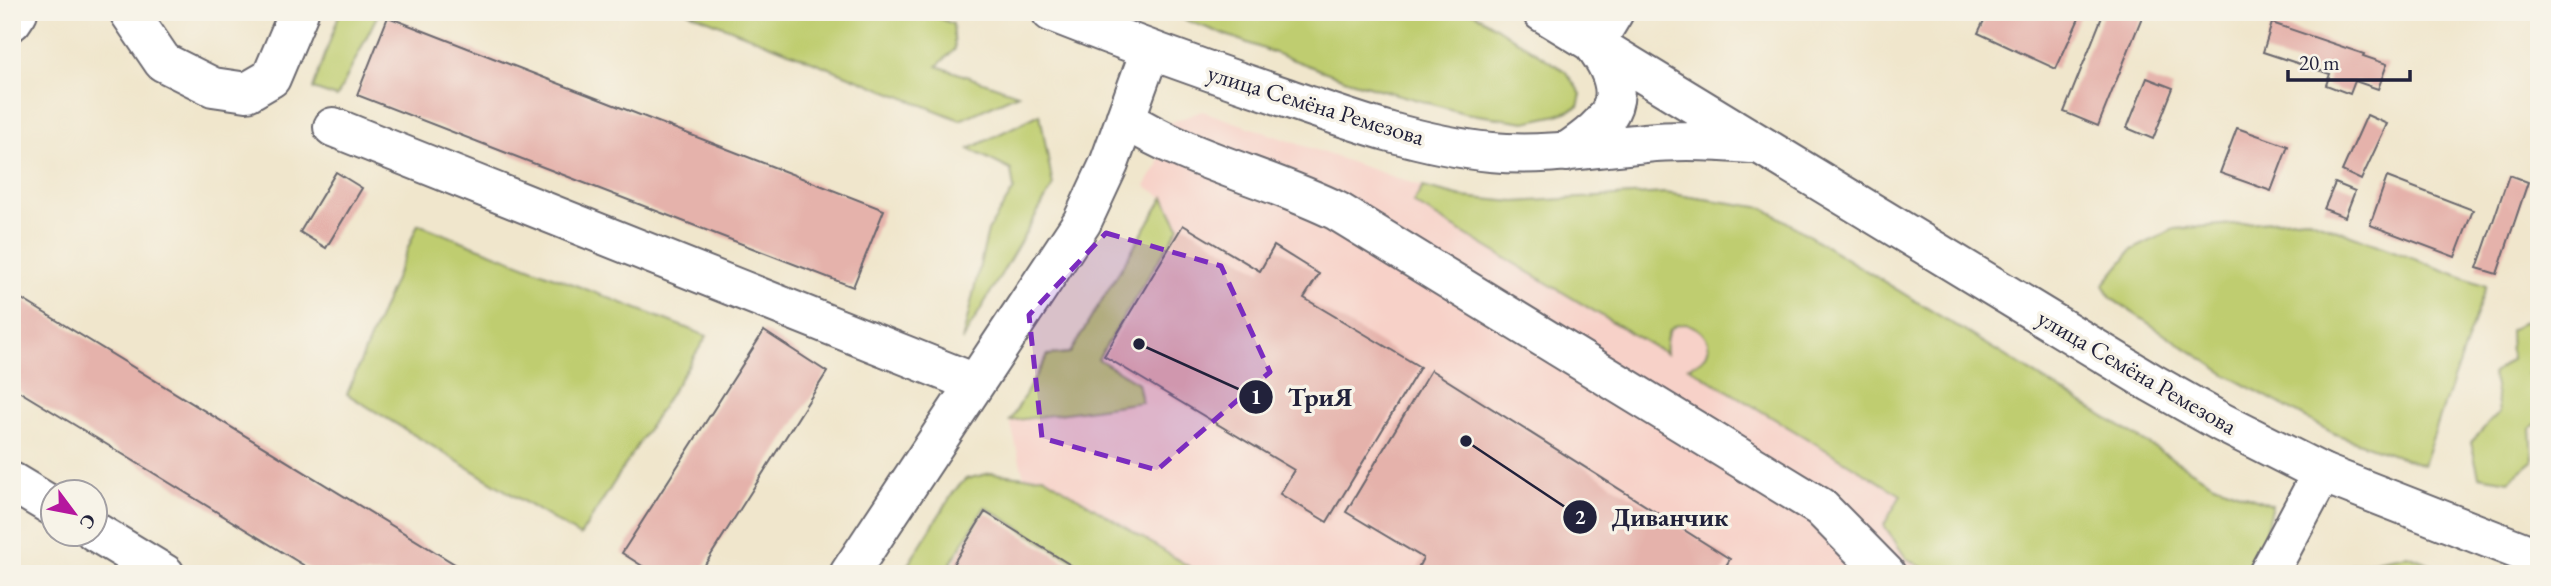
<svg xmlns="http://www.w3.org/2000/svg" width="2551" height="586" font-family="'EB Garamond',serif">
<style>
.built{fill:#f7d1c8}
.green{fill:#bfcd6f;stroke:#707855;stroke-width:2}
.building{fill:#e5b2ab}
.lines{fill:none;stroke-linecap:round;stroke-linejoin:round}
.minor-casing{stroke:#6a676e;stroke-width:42}
.major-casing{stroke:#6a676e;stroke-width:42}
.minor{stroke:#fff;stroke-width:38}
.major{stroke:#fff;stroke-width:38}
.marked{fill:#7b2cbf;fill-opacity:0.2;stroke:#7b2cbf;stroke-width:5;stroke-dasharray:14 9;stroke-linejoin:round}
.labels{text-anchor:middle;stroke-width:7;stroke-linejoin:round;paint-order:stroke}
.street-label{font-size:24px;fill:#22223b;stroke:#f7f3e8}
.leader{fill:none;stroke:#22223b;stroke-width:2.5}
.callout-dot{fill:#22223b;stroke:#f7f3e8;stroke-width:2.5}
.mark-label{font-size:21px;text-anchor:middle;font-weight:bold;fill:#fff}
.callout-label{font-size:26px;text-anchor:middle;font-weight:bold;fill:#22223b;stroke:#f7f3e8;stroke-width:7;stroke-linejoin:round;paint-order:stroke}
</style>
<rect width="100%" height="100%" fill="#f7f3e8"/>
<filter id="ink" filterUnits="userSpaceOnUse"><feTurbulence type="fractalNoise" baseFrequency=".0143" numOctaves="2"/><feDisplacementMap in="SourceGraphic" scale="14" xChannelSelector="R" yChannelSelector="G"/><feConvolveMatrix kernelMatrix="1 2 1 2 8 2 1 2 1" color-interpolation-filters="sRGB"/></filter>
<filter id="wash" filterUnits="userSpaceOnUse"><feTurbulence type="fractalNoise" baseFrequency=".00686" numOctaves="4" result="noise"/><feDisplacementMap in="SourceGraphic" scale="28" xChannelSelector="R" yChannelSelector="G"/><feGaussianBlur stdDeviation="1.57" result="paint"/><feColorMatrix in="noise" values="0 0 0 0 0 0 0 0 0 0 0 0 0 0 0 0 0 1.4 0 .05"/><feComposite in="paint" operator="in"/></filter>
<g filter="url(#wash)">
<rect width="100%" height="100%" fill="#f0e6cc"/>
<path class="built" d="M1202,111L1423,187L1413,203L1666,353L1664,342L1670,331L1680,325L1692,324L1702,330L1708,341L1707,353L1700,363L1689,368L1901,496L1906,558L1934,574H1201L1043,476L1024,477L1010,421L1048,355L1070,353L1163,197L1145,186L1158,165L1167,124Z"/>
<path class="green" d="M340,12H379L337,97L313,89Z
M688,12H924L953,24L955,49L937,66L1018,94L960,120Z
M1164,12H1472L1565,71L1581,94L1578,107L1558,115L1525,122L1464,113L1350,81Z
M1040,114L1053,186L962,341L988,231L1014,189L1011,170L969,149Z
M1423,187L1462,197L1514,202L1665,193L1764,208L2212,483L2272,505L2255,574H1934L1906,558L1884,525L1901,495L1688,367C1747,344 1659,291 1666,354L1413,203Z
M1164,197L1179,227L1098,359L1138,383L1142,402L1010,421L1048,355L1070,353Z
M2306,218L2486,286L2423,465L2335,434L2227,375L2112,299L2103,285L2132,250L2174,229Z
M418,224L707,336L580,536L347,394Z
M2529,319L2539,324V363L2528,374L2539,386V421L2531,428L2533,461L2509,481L2479,476L2471,442L2499,412L2493,374L2511,359L2510,330Z
M991,473L1024,477L1043,476L1201,574H1094L985,507L944,574H902L955,490L966,479Z
M2407,555L2457,574H2324L2328,570Z"/>
<g id="blocks">
<path class="building" d="M1988,12H2082L2056,69L1978,33Z
M2104,12H2144L2098,126L2064,112Z
M388,17L884,210L853,287L357,95Z
M2272,23L2364,54L2363,56L2387,64L2378,89L2355,81L2350,94L2326,85L2330,74L2263,52Z
M2147,78L2173,88L2153,139L2127,128Z
M2367,115L2387,124L2361,180L2342,171Z
M2237,128L2288,146L2271,191L2220,173Z
M336,172L362,188L326,248L300,232Z
M2509,175L2528,182L2497,274L2477,268Z
M2387,177L2473,210L2455,257L2370,225Z
M2335,183L2355,191L2345,217L2324,209Z
M1183,225L1260,271L1274,246L1319,274L1304,298L1420,367L1327,522L1280,494L1294,470L1104,356Z
M12,293L471,574H318L129,458L12,387Z
M764,331L827,372L699,574H655L622,553Z
M1431,370L1730,559L1721,574H1415L1423,558L1346,512Z
M985,512L1085,574H947Z"/>
</g>
</g>
<g filter="url(#ink)">
<use href="#blocks" fill-opacity="0" stroke="#6a676e" stroke-width="2"/>
<g class="lines">
<defs>
<path id="minor" d="M129,12L163,62L213,87L247,92L271,78L299,12
M12,21L18,12
M1594,45L1614,12
M1125,119C1190,161 1268,177 1337,211L1820,507L1886,574
M333,127L975,383
M12,482L52,506
M94,531L165,574
M849,574L1082,222L1109,164L1150,51
M2268,574L2322,473"/>
<path id="major" d="M1051,12C1127,42 1204,70 1281,96C1350,120 1419,145 1491,152C1543,157 1594,148 1645,143C1681,139 1716,141 1751,144
M1542,12L2152,383L2221,422L2322,473L2539,558
M1566,152C1615,120 1632,96 1594,45"/>
</defs>
<use href="#minor" class="minor-casing"/>
<use href="#major" class="major-casing"/>
<use href="#minor" class="minor"/>
<use href="#major" class="major"/>
</g>
</g>
<path class="marked" d="M1106,233L1221,266L1270,372L1157,470L1042,438L1029,315Z"/>
<g class="labels">
<g class="street-label">
<text transform="translate(1316 105) rotate(17)" y="8">улица Семёна Ремезова</text>
<text transform="translate(2137 372) rotate(30)" y="8">улица Семёна Ремезова</text>
</g>
</g>
<path class="leader" d="M1139 344L1256 397M1466 441L1580 517"/>
<g class="callout-dot">
<circle cx="1139" cy="344" r="7"/>
<circle cx="1466" cy="441" r="7"/>
<circle cx="1256" cy="397" r="18"/>
<circle cx="1580" cy="517" r="18"/>
</g>
<g class="mark-label">
<text x="1256" y="404">1</text>
<text x="1580" y="524">2</text>
</g>
<g class="callout-label">
<text x="1320" y="406">ТриЯ</text>
<text x="1670" y="526">Диванчик</text>
</g>
<rect width="2551" height="586" fill="none" stroke="#f7f3e8" stroke-width="42"/>
<g transform="translate(74 513) rotate(122)"><circle r="33" fill="#f7f3e8" stroke="#a29fa3" stroke-width="2"/>
<path d="M0-5L12 26L0 18L-12 26Z" fill="#b5179e"/>
<text y="-10" font-size="19" font-weight="bold" text-anchor="middle" fill="#22223b">С</text>
</g>
<path d="M2288 70v10h122v-10" fill="none" stroke="#22223b" stroke-width="3.5"/>
<text x="2299" y="70" font-size="21" fill="#22223b" stroke="#f7f3e8" stroke-width="5" paint-order="stroke">20 m</text>
</svg>
